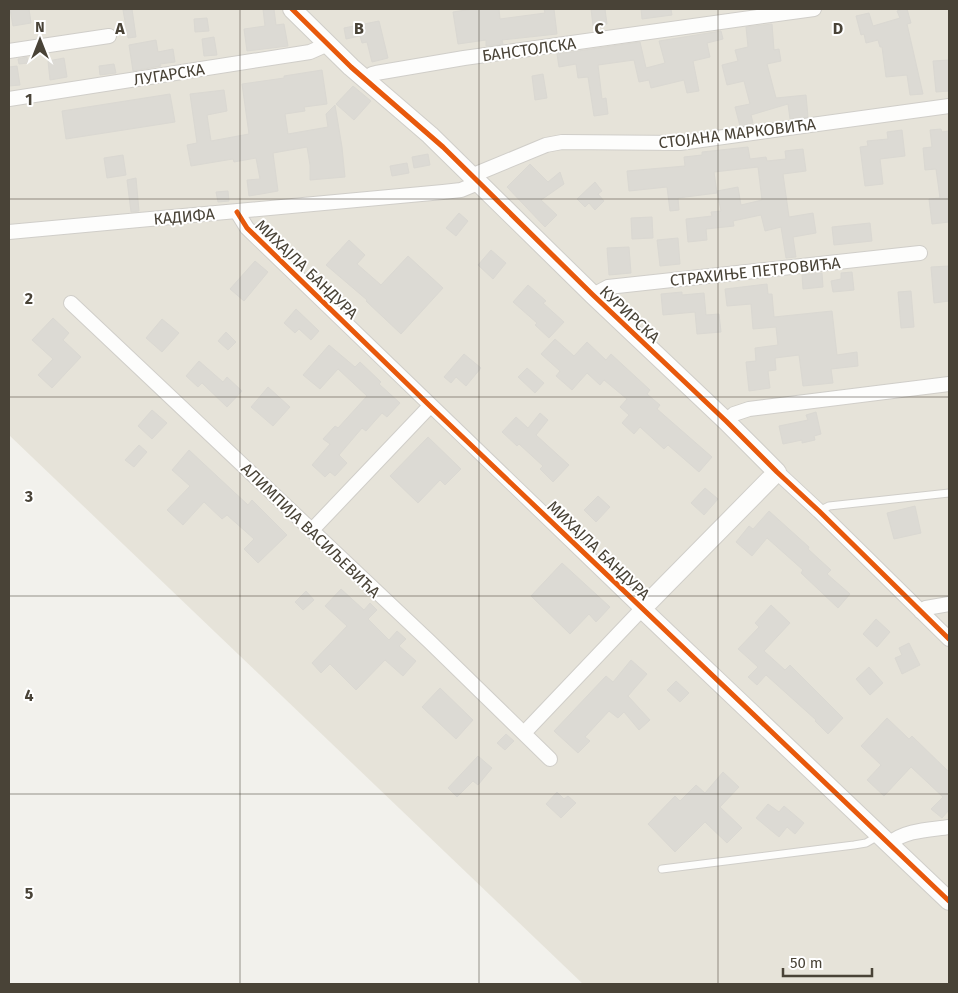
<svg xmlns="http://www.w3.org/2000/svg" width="958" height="993" font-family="'Fira Sans',sans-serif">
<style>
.residential{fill:#e6e3d9}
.building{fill:#dcdad4;stroke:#dad8d2}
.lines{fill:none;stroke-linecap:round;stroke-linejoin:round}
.service-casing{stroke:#d0cec9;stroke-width:9}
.minor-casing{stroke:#d0cec9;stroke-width:16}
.tertiary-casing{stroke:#d0cec9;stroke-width:20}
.service{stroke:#fdfdfc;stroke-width:7}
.minor{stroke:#fdfdfc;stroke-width:14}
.tertiary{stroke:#fdfdfc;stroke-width:18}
.cycleway-casing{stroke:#fff;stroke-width:8}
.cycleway{stroke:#e8590c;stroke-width:5}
.grid{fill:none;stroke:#494337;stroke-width:1;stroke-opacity:0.55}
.labels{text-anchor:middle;stroke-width:4;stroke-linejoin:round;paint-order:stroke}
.street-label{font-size:16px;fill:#494337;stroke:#fff}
.grid-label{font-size:16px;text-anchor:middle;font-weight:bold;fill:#494337;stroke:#fff;stroke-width:4;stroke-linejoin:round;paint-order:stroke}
</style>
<rect width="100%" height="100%" fill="#f2f1ec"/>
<path class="residential" d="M9,9H949V984H583L9,435Z"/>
<path class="building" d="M10,9H29L31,23L13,26Z
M132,9L136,37L128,38L123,10Z
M263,9H274L276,25L284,24L288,46L247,51L244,29L265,26Z
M472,9H499L500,19L545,13L544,9H554L557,34L502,40L503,44L486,46V40L458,44L453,12Z
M591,9H605L607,24L593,26Z
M641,9H671L672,15L642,19Z
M903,9H907L911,23L907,24L923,94L910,95L907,75L886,77L882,47H880L878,40L866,43L864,34L861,35L856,16L869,13L873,26L900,18L897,11Z
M207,18L209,31L195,32L194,19Z
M379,21L388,58L372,62L367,42L362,43L360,36L346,39L344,28Z
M772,24L774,50L779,49L781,61L767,64L776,98L806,95L808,117L790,119L788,104L751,115L753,123L740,126L735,107L750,104L744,81L727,85L722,65L738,61L735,50L748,47L746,27Z
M721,31L723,39L707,43L710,57L693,61L699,91L687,93L684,80L651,88L649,80L639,82L634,60L598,65L602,99L606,98L608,114L594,116L588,77L578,78L576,64L559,67L557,54L640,42L646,68L665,63L659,41Z
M214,37L217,55L204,56L202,39Z
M156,40L158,52L173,49L175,62L160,64L161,66L133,71L129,45Z
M27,57L28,63L19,64L18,59Z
M64,58L67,77L50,80L48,61Z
M949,60V91L936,92L933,61Z
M114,64L116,73L100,75L99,66Z
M17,66L20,85L9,86V67Z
M322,70L327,104L304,107L305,111L285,114L288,134L328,127L326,114L335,105L342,147L345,177L310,180V165L307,147L273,153L278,191L261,194L249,196L247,180L260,179L256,158L234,162L233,159L191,166L187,145L197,143L190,94L224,90L227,111L207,115L211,141L249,134L242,84L284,78V76Z
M543,74L547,98L535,100L532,76Z
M353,86L371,101L354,120L336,104Z
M170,94L175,122L66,139L62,111Z
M941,129L942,132L949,131V222L932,224L929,199L940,198L936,169L925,170L923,148L932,147L930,130Z
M902,130L905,156L880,159L883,184L865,186L860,147L868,146L867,141L888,139L887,132Z
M748,147L750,159L766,157L767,161L786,159L785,151L803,149L806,171L783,174L789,217L813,213L816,233L793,237L796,257L786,258L781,227L765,231L761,215L733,221L734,226L706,229L707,240L688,242L686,219L712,216L711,212L721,211L717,191L738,187L741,205L762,200L758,167L714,172L717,193L678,198L679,210L670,211L667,187L629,191L627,171L685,166L684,157L702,155V152Z
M428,154L430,165L414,168L412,157Z
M123,155L126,175L107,178L104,158Z
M407,163L409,173L392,176L390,166Z
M530,164L548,182L560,172L564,184L541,200L557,215L545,227L507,187Z
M136,178L139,211L131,212L127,180Z
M595,182L602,191L598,194L604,201L595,210L589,203L585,207L577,199Z
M228,191L229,201L218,202L216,192Z
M459,213L468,221L456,236L446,228Z
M652,217L653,238L632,239L631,218Z
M870,223L872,241L834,245L832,227Z
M678,238L680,264L660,266L657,240Z
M349,240L365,255L357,264L381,285L408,256L443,288L401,334L366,301L367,300L326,265Z
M629,247L631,273L609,275L607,248Z
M491,250L506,263L493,279L478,265Z
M255,261L268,272L244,301L230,289Z
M949,266V301L934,303L931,267Z
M852,272L854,290L833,292L831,281L841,279V273Z
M822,273L823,287L803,289L802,275Z
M767,284L768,294H772L774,317L832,311L837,355L857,352L858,366L831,369L833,383L803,386L799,355L775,358L776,370L768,371L770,388L749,391L746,362L756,361L755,348L778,345L776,327L753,329L751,304L727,306L725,289Z
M528,285L546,301L543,303L564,322L549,338L535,325L537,323L513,302Z
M911,291L914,327L901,328L898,292Z
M682,292V295L704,293L706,315L719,314L721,332L697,334L695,312L663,315L661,294Z
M296,309L319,331L311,340L299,329L295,333L284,323Z
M53,318L69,333L63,340L81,357L52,388L38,375L53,359L32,340Z
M162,319L179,333L162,352L146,338Z
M226,332L236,342L228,350L218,341Z
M555,339L574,356L587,342L606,360L611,354L650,390L647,394L660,405L657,409L712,457L699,472L668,445L664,449L640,427L634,434L622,423L629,415L620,407L627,399L604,380L600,385L587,373L572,390L556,376L560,371L541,354Z
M329,345L355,367L360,362L381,382L379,384L400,403L387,417L382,413L366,431L362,428L339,455L347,463L335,476L330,472L325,477L312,465L330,444L323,439L335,426L338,428L367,396L338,369L320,389L303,375Z
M464,354L481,368L466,386L456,377L451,383L444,377Z
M199,361L223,382L227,377L242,391L227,407L202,383L198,387L186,376Z
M527,368L544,383L535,393L518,377Z
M268,387L290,407L273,426L251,407Z
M152,410L167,423L152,439L138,426Z
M816,412L821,434L814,436L815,440L802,443V440L783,444L779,426L808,420L806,415Z
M540,413L548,420L536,435L569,465L553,482L540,469L543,466L519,444L517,446L502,432L516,417L528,428Z
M428,437L461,469L445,485L440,480L418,503L390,476Z
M139,445L147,452L134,467L125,460Z
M189,450L248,505L252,500L287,535L258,563L244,549L254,539L227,515L222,519L204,502L183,525L167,510L190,486L172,470Z
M705,488L718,499L704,515L691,503Z
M598,496L610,507L596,522L584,510Z
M915,506L921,533L894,539L887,513Z
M769,511L809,547L808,549L831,570L827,574L850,594L838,608L801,573L803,570L767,538L752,556L736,542L749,526L753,529Z
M562,563L610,607L596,622L589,614L570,634L531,596Z
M341,589L364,610L370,603L377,610L368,619L389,640L397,631L406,639L399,646L416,661L403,676L385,660L356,690L330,664L321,673L312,663L347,626L325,606Z
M306,591L314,600L303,610L295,602Z
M771,605L790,623L764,651L785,670L790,665L843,718L828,734L815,721L816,720L766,675L757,685L748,677L758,667L738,649L759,627L755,623Z
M876,619L890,632L877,647L863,634Z
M909,643L920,665L902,674L895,658L902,655L899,648Z
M631,660L647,674L628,696L650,720L639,730L624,712L618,718L609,711L585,737L590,741L578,753L554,731L606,676L613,682Z
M869,667L883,683L870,695L856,679Z
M676,681L689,693L680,702L667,690Z
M440,688L473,720L456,739L422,707Z
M887,718L909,739L912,736L949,772V810L942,818L931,809L943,797L911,767L884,796L867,780L881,765L861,746Z
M506,734L514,741L505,750L497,743Z
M478,756L492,768L478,785L473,781L457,797L448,788Z
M723,772L739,787L720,807L742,828L727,843L705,822L675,852L648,824L675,796L680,801L696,785L705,793Z
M557,792L564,799L568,796L576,803L561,818L546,804Z
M768,804L779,812L784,806L804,823L795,834L787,827L779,837L756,818Z"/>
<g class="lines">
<defs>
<path id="service" d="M819,511L829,506L949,493
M662,869L854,845L866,843L880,835"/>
<path id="minor" d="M9,51L109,36
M366,80L372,74L376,73L464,58L814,9
M9,99L310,52L328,44
M471,176L546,145L562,142L680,143L949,106
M237,212L247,228L642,609L524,733
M9,232L443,192L461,190L478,183
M593,295L608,287L920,253
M71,303L430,642L550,759
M726,421L734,414L749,409L949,384
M777,472L819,511L949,639
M312,530L430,406
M921,612L926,608L949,604
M890,843C906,830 928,830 949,827"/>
<path id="tertiary" d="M292,9L351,67L430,135L593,295L726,421L777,472L642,609L949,901"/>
</defs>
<use href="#service" class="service-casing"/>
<use href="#minor" class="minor-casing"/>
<use href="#tertiary" class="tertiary-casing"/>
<use href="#service" class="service"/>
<use href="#minor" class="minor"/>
<use href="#tertiary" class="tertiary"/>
<defs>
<path id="cycleway" d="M292,9L351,67L443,147L593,295L726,421L777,472L819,511L949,639
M237,212L247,228L430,406L949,901"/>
</defs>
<use href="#cycleway" class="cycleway-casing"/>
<use href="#cycleway" class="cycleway"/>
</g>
<path class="grid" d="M240,9V984M479,9V984M718,9V984M9,199H949M9,397H949M9,596H949M9,794H949"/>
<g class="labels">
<g class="street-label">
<text transform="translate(529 49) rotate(-8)" y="6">БАНСТОЛСКА</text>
<text transform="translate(169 74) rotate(-9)" y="6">ЛУГАРСКА</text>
<text transform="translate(737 133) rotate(-7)" y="6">СТОЈАНА МАРКОВИЋА</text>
<text transform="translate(184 216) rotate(-5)" y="6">КАДИФА</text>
<text transform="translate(307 269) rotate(44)" y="6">МИХАЈЛА БАНДУРА</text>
<text transform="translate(755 271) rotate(-6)" y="6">СТРАХИЊЕ ПЕТРОВИЋА</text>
<text transform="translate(630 314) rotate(43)" y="6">КУРИРСКА</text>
<text transform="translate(311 530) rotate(44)" y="6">АЛИМПИЈА ВАСИЉЕВИЋА</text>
<text transform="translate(599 550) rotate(44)" y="6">МИХАЈЛА БАНДУРА</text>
</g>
</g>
<g class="grid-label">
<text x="120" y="34">A</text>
<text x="359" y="34">B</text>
<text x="599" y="34">C</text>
<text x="838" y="34">D</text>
<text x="29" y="105">1</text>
<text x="29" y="304">2</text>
<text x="29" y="502">3</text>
<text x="29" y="701">4</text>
<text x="29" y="899">5</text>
</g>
<rect width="958" height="993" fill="none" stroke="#494337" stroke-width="20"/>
<g transform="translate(40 40)" stroke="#ffffff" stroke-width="4" paint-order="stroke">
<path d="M0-4L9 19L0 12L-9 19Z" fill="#494337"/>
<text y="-8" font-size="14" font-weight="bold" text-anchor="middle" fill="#494337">N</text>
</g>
<path d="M783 968v8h89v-8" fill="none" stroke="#494337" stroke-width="2.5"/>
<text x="790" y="968" font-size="15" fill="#494337" stroke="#ffffff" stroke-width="4" paint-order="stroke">50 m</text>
</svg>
